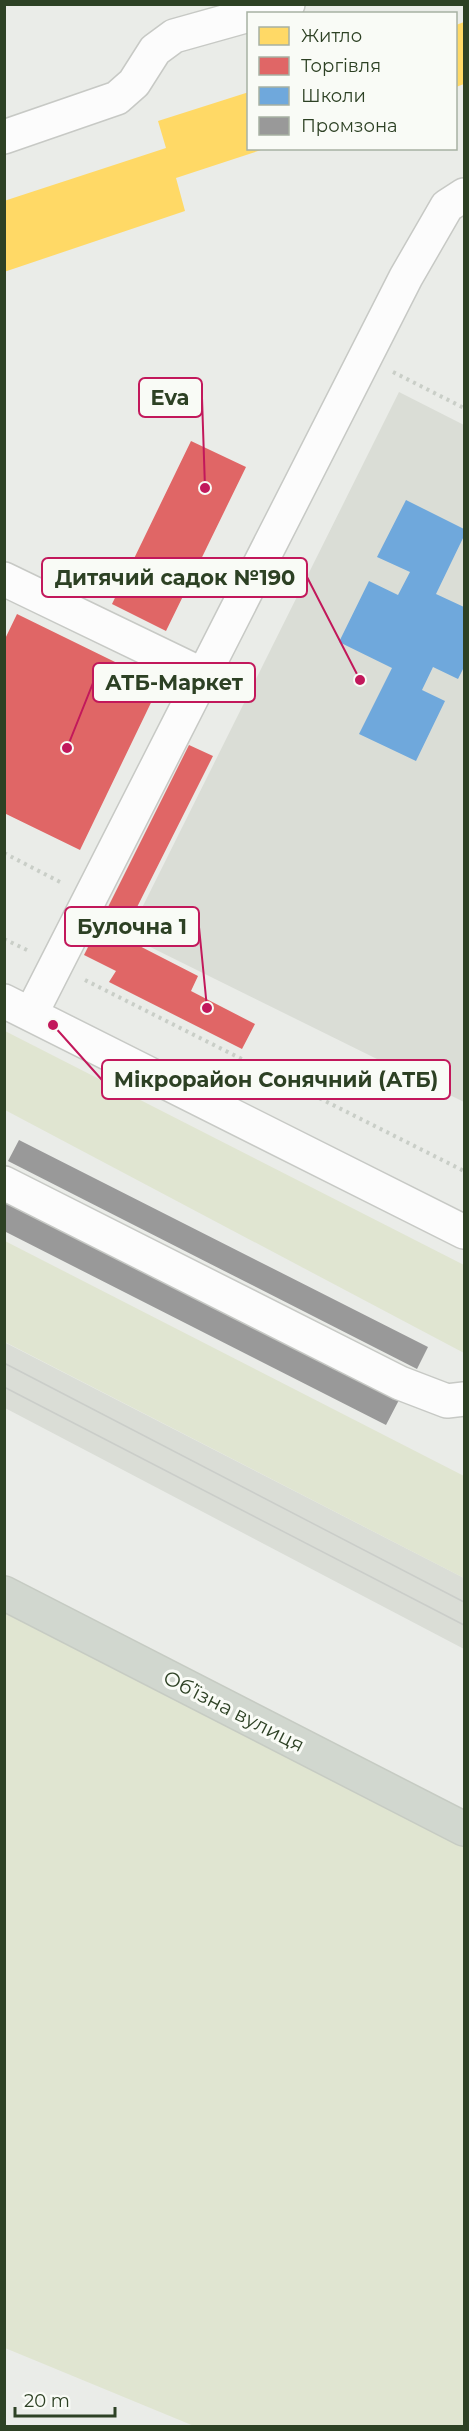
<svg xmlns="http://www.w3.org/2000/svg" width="469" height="2431" font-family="Montserrat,sans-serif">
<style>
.built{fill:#daddd6}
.green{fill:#e0e5d1}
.homes{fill:#ffd966}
.shops{fill:#e06666}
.schools{fill:#6fa8dc}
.industry{fill:#999}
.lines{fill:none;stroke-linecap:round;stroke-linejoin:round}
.minor-casing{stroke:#c7c9c5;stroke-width:36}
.major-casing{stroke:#c6cbc3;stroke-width:36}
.path{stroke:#c9cec7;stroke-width:4;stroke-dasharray:3 4.5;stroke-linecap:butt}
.minor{stroke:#fcfcfc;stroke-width:33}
.major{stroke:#d1d7cf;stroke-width:33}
.tram{stroke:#cacdc9;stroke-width:1.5}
.labels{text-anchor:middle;stroke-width:6;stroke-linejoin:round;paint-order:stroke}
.street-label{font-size:20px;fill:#2d4124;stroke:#f9fbf6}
.leader{fill:none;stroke:#c2185b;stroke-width:2}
.callout-dot{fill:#c2185b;stroke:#f9fbf6;stroke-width:2}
.callout{fill:#f9fbf6;stroke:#c2185b;stroke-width:2}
.callout-label{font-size:21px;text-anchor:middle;font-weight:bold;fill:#2d4124}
</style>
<rect width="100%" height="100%" fill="#eaece8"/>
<path class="built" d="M399,392L464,425V1102L128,936Z
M4,1342L464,1578V1649L5,1408Z"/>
<path class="green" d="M5,1031L464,1265V1353L5,1110Z
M5,1241L464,1476V1578L5,1342Z
M4,1593L464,1829V2426H194L5,2348Z"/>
<path class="homes" d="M464,22V84L456,87V25Z
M249,92V148L264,149L176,178L185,211L4,272V201L166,148L158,121Z"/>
<path class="shops" d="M191,441L246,467L166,631L112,604Z
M17,614L160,684L80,850L4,813V641Z
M189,745L213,756L122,937L198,976L191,991L255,1024L242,1049L109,982L116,971L84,955Z"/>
<path class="schools" d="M406,500L464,529V536L436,594L464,607V667L458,679L433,667L422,690L445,701L416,761L359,734L392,668L339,642L369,581L398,595L410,572L377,557Z"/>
<path class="industry" d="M19,1140L428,1347L417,1369L8,1161Z
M4,1200L399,1400L386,1425L4,1231Z"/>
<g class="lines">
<defs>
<path id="minor" d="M255,14L288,4
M4,137L117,98L134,83L155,50L174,36L249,15
M4,579L203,675
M4,1001L464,1232
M31,1014L406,277L447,206L464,195
M4,1183L400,1383L447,1401L464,1399"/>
<path id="major" d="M4,1593L464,1829"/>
</defs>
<use href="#minor" class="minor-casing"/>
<use href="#major" class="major-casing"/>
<path class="path" d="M393,372L464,408
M4,853L60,882
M4,939L27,950
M85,980L464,1171"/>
<use href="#minor" class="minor"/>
<use href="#major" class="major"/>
<path class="tram" d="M4,1363L464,1602
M4,1387L464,1625"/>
</g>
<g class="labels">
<g class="street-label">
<text transform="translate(234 1711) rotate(27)" y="7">Обʼїзна вулиця</text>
</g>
</g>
<path class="leader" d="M205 488L202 398M360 680L307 577M67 748L93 683M207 1008L199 927M53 1025L102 1080"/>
<g class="callout-dot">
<circle cx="205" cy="488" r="6"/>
<circle cx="360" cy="680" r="6"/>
<circle cx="67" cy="748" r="6"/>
<circle cx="207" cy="1008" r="6"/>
<circle cx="53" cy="1025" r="6"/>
</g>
<g class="callout">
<rect x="139" y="378" width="63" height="39" rx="6"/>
<rect x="42" y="558" width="265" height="39" rx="6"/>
<rect x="93" y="663" width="162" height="39" rx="6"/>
<rect x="65" y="907" width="134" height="39" rx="6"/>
<rect x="102" y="1060" width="348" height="39" rx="6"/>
</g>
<g class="callout-label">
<text x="170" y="405">Eva</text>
<text x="175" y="585">Дитячий садок №190</text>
<text x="174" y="690">АТБ-Маркет</text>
<text x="132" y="934">Булочна 1</text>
<text x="276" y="1087">Мікрорайон Сонячний (АТБ)</text>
</g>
<rect width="469" height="2431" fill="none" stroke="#2d4124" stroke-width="12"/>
<rect x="247" y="12" width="210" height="138" fill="#f9fbf6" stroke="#a7b1a2" stroke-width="1.5"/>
<rect x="259" y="27" width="30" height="18" fill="#ffd966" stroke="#a7b1a2" stroke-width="1.5"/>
<text x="301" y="42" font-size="18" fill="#2d4124">Житло</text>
<rect x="259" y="57" width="30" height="18" fill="#e06666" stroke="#a7b1a2" stroke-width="1.5"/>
<text x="301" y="72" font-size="18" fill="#2d4124">Торгівля</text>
<rect x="259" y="87" width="30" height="18" fill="#6fa8dc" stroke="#a7b1a2" stroke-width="1.5"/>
<text x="301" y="102" font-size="18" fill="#2d4124">Школи</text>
<rect x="259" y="117" width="30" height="18" fill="#999999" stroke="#a7b1a2" stroke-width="1.5"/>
<text x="301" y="132" font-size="18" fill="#2d4124">Промзона</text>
<path d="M15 2407v9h100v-9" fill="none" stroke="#2d4124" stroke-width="3"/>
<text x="24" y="2407" font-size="18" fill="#2d4124" stroke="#f9fbf6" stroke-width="4.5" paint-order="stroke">20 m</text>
</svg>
